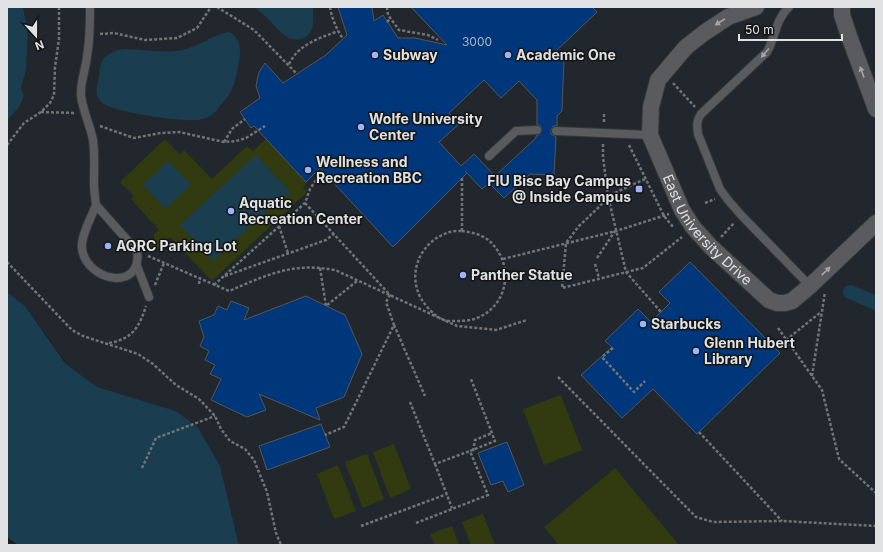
<svg xmlns="http://www.w3.org/2000/svg" width="883" height="552" font-family="Inter,sans-serif">
<style>
.built{fill:#22272e}
.green{fill:#323b0f}
.water{fill:#1a3d4f}
.lines{fill:none;stroke-linecap:round;stroke-linejoin:round}
.canal{stroke:#1a3d4f;stroke-width:14}
.building{fill:#00367a;stroke:#54575a;fill-rule:evenodd}
.service-casing{stroke:#37383a;stroke-width:10}
.minor-casing{stroke:#37383a;stroke-width:18}
.path{stroke:#727476;stroke-width:2.5;stroke-dasharray:3 2;stroke-linecap:butt}
.service{stroke:#595b5e;stroke-width:8}
.minor{stroke:#595b5e;stroke-width:16}
.oneway{fill:#a3a5a7}
.poi-dot{fill:#9db4fd;stroke:#131517;stroke-width:1.5}
.labels{text-anchor:middle;stroke-width:3;stroke-linejoin:round;paint-order:stroke}
.number-label{font-size:12px;fill:#a8b6c9}
.poi-label{font-size:14px;font-weight:bold;fill:#e0e1e3;stroke:#131517;text-anchor:start}
.street-label{font-size:14px;fill:#e0e1e3;stroke:#131517}
</style>
<rect width="100%" height="100%" fill="#1c1e20"/>
<path class="built" d="M23,7H876V545H241L238,542L176,411L97,387L67,364L25,306L7,292V118H9L26,70L28,33Z"/>
<path class="green" d="M165,139L180,155L184,150L212,179L247,146L253,151L266,139L307,183L303,187L307,192L212,281L170,237L153,253L146,250L154,241V234L159,230L131,199L134,196L120,182Z
M561,395L582,450L544,465L523,409Z
M394,444L411,489L390,498L373,452Z
M367,454L384,499L363,508L345,462Z
M338,465L356,511L334,519L317,474Z
M615,468L679,545H559L544,527Z
M483,514L495,545H471L462,522Z
M452,526L459,545H435L430,534Z"/>
<path class="water" d="M7,7H23L28,33L26,70L21,87L24,96L19,107L9,118H7Z
M254,7H313C313,18 316,35 301,39C286,43 276,26 266,17C262,13 258,10 254,7Z
M230,32C241,39 241,50 239,61C236,80 233,94 219,107C217,110 214,114 210,116C207,118 200,120 196,120C182,122 111,112 101,102C94,95 97,86 99,77C100,71 100,64 103,59C107,54 118,49 125,49C144,49 163,54 182,50C198,47 216,33 230,32Z
M256,155L291,193L288,196L285,194L213,261L180,225Z
M168,161L191,185L165,209L143,185Z
M7,292L25,306L65,363L97,387L176,411L198,428L220,466L238,542L241,545H18L7,537Z"/>
<g class="lines">
<path class="canal" d="M850,292L876,303"/>
</g>
<path class="building" d="M338,7H372L374,21L383,15L398,38H415L447,45L411,7H592L597,12L556,51L564,59L562,111L557,116V126H553L551,130V134L556,137L554,175L530,174L504,198L489,183L482,189L465,171L467,173L393,247L320,168L306,182L254,126L251,128L240,112L260,98L256,86L257,81L259,72L265,63L283,83L326,55L347,35ZM484,80L501,98L519,81L537,100V125H540L542,129L540,134L536,136V138L495,176L474,154L461,166L439,142L459,124L449,113Z
M690,262L780,353L697,434L653,389L622,418L581,375L612,347L605,341L638,309L651,322L670,303L659,292Z
M306,296L345,315L362,354L344,397L316,408L320,420L259,394L266,410L247,417L211,400L221,379L210,374L215,365L205,360L209,351L200,346L204,337L199,321L214,315L218,306L227,310L231,301L249,308L244,320Z
M321,424L330,447L267,470L259,446Z
M507,442L524,485L508,492L503,481L491,485L478,453Z"/>
<g class="lines">
<defs>
<path id="service" d="M90,7C90,23 90,40 87,56C86,69 80,82 81,96C83,111 90,125 93,140C95,154 94,169 94,183C94,190 95,197 96,205
M789,7C775,20 776,36 767,52L701,114C696,121 697,126 698,134L720,189L728,200L741,215L810,286
M556,131L650,135
M489,156L516,131L537,130
M96,205L137,251C143,292 87,282 82,249C80,237 92,216 96,205Z
M137,266L149,297"/>
<g id="minor">
<path id="s1" d="M756,7L728,17L704,33L686,47L658,80L651,107L650,135L682,210L693,227L711,247L769,300L777,303H785L792,301L810,286L876,223"/>
<path d="M842,7V15L849,36L876,109"/>
</g>
</defs>
<use href="#service" class="service-casing"/>
<use href="#minor" class="minor-casing"/>
<path class="path" d="M217,7L254,30L297,74
M330,7C332,19 336,28 343,39
M387,7L388,15L399,30L428,35L438,40
M387,22L390,19
M100,34L114,33L145,40L177,38L197,28L211,7
M289,64C299,44 318,39 338,31
M673,83L695,107
M41,112L74,113
M604,122V114
M100,126L134,138L161,133L179,132L224,142L236,141L246,138L265,126
M224,142L232,129L245,119
M603,144V157L608,196L626,272L661,312
M7,145L24,123L41,112L50,103L54,95L55,67L59,39V7
M629,145L664,216L674,228
M645,179L608,196L600,206L579,226L566,243L562,288L643,268L682,237
M305,203L390,295L386,302L394,325L344,427L325,435
M705,203L715,199
M279,226L288,253
M462,231C470,232 480,234 487,239C515,261 510,305 477,318C470,321 461,321 453,321C450,321 447,321 444,320C434,317 421,301 418,292C409,268 423,241 447,233C451,231 457,231 462,231Z
M462,231V178
M721,237L734,223
M148,256L229,291C267,275 292,262 335,270L457,326L496,330L527,320
M597,258L615,231
M503,259L616,231L669,214
M7,262L72,330L83,336L138,354L153,364L176,385L199,399L215,416L221,429L230,441L245,449L254,460L267,492L276,533L281,545
M595,264L599,278
M320,268L326,306L357,281
M225,276L326,240L334,234
M199,284L200,279
M155,285L164,263
M214,285L305,203L310,189L322,171
M394,325L425,396
M778,328L822,390L839,459L876,493
M786,340L821,312
M109,343C132,339 139,328 146,306
M613,348L602,357L634,392L645,381
M812,376L825,292
M558,377L696,517L713,522L782,521L876,526
M410,402L435,464L470,451
M699,432L782,521
M473,451L475,440L492,433
M435,464L452,508
M142,468L156,438L215,416
M416,523L488,495L470,451L495,441L471,379
M361,526L447,494"/>
<use href="#service" class="service"/>
<use href="#minor" class="minor"/>
</g>
<defs><path id="oneway-solid" d="M-6-.8H1V-3.2L6.5 0L1 3.2V.8H-6Z"/></defs>
<g class="oneway">
<use href="#oneway-solid" transform="translate(720 22) rotate(147)"/>
<use href="#oneway-solid" transform="translate(765 53) rotate(131)"/>
<use href="#oneway-solid" transform="translate(862 72) rotate(-110)"/>
<use href="#oneway-solid" transform="translate(826 271) rotate(-44)"/>
</g>
<g class="poi-dot">
<circle cx="375" cy="55" r="4"/>
<circle cx="508" cy="55" r="4"/>
<circle cx="361" cy="127" r="4"/>
<circle cx="308" cy="170" r="4"/>
<rect x="635" y="185" width="8" height="8" rx="2"/>
<circle cx="231" cy="211" r="4"/>
<circle cx="108" cy="246" r="4"/>
<circle cx="463" cy="275" r="4"/>
<circle cx="643" cy="324" r="4"/>
<circle cx="696" cy="351" r="4"/>
</g>
<g class="labels">
<g class="number-label">
<text x="477" y="46">3000</text>
</g>
<g class="poi-label">
<text x="383" y="60">Subway</text>
<text x="516" y="60">Academic One</text>
<text x="369" y="124">Wolfe University<tspan x="369" dy="16">Center</tspan></text>
<text x="316" y="167">Wellness and<tspan x="316" dy="16">Recreation BBC</tspan></text>
<text x="631" y="186" text-anchor="end">FIU Bisc Bay Campus<tspan x="631" dy="16">@ Inside Campus</tspan></text>
<text x="239" y="208">Aquatic<tspan x="239" dy="16">Recreation Center</tspan></text>
<text x="116" y="251">AQRC Parking Lot</text>
<text x="471" y="280">Panther Statue</text>
<text x="651" y="329">Starbucks</text>
<text x="704" y="348">Glenn Hubert<tspan x="704" dy="16">Library</tspan></text>
</g>
<g class="street-label">
<text dy="5" stroke="none"><textPath href="#s1" startOffset="293">East University Drive</textPath></text>
</g>
</g>
<rect width="883" height="552" fill="none" stroke="#e0e1e3" stroke-width="16"/>
<g transform="translate(36 36) rotate(159)" stroke="#131517" stroke-width="3" paint-order="stroke">
<path d="M0-3L7 15L0 10L-7 15Z" fill="#e0e1e3"/>
<text y="-6" font-size="11" font-weight="bold" text-anchor="middle" fill="#e0e1e3">N</text>
</g>
<path d="M739 34v6h103v-6" fill="none" stroke="#e0e1e3" stroke-width="2"/>
<text x="745" y="34" font-size="12" fill="#e0e1e3" stroke="#131517" stroke-width="3" paint-order="stroke">50 m</text>
</svg>
